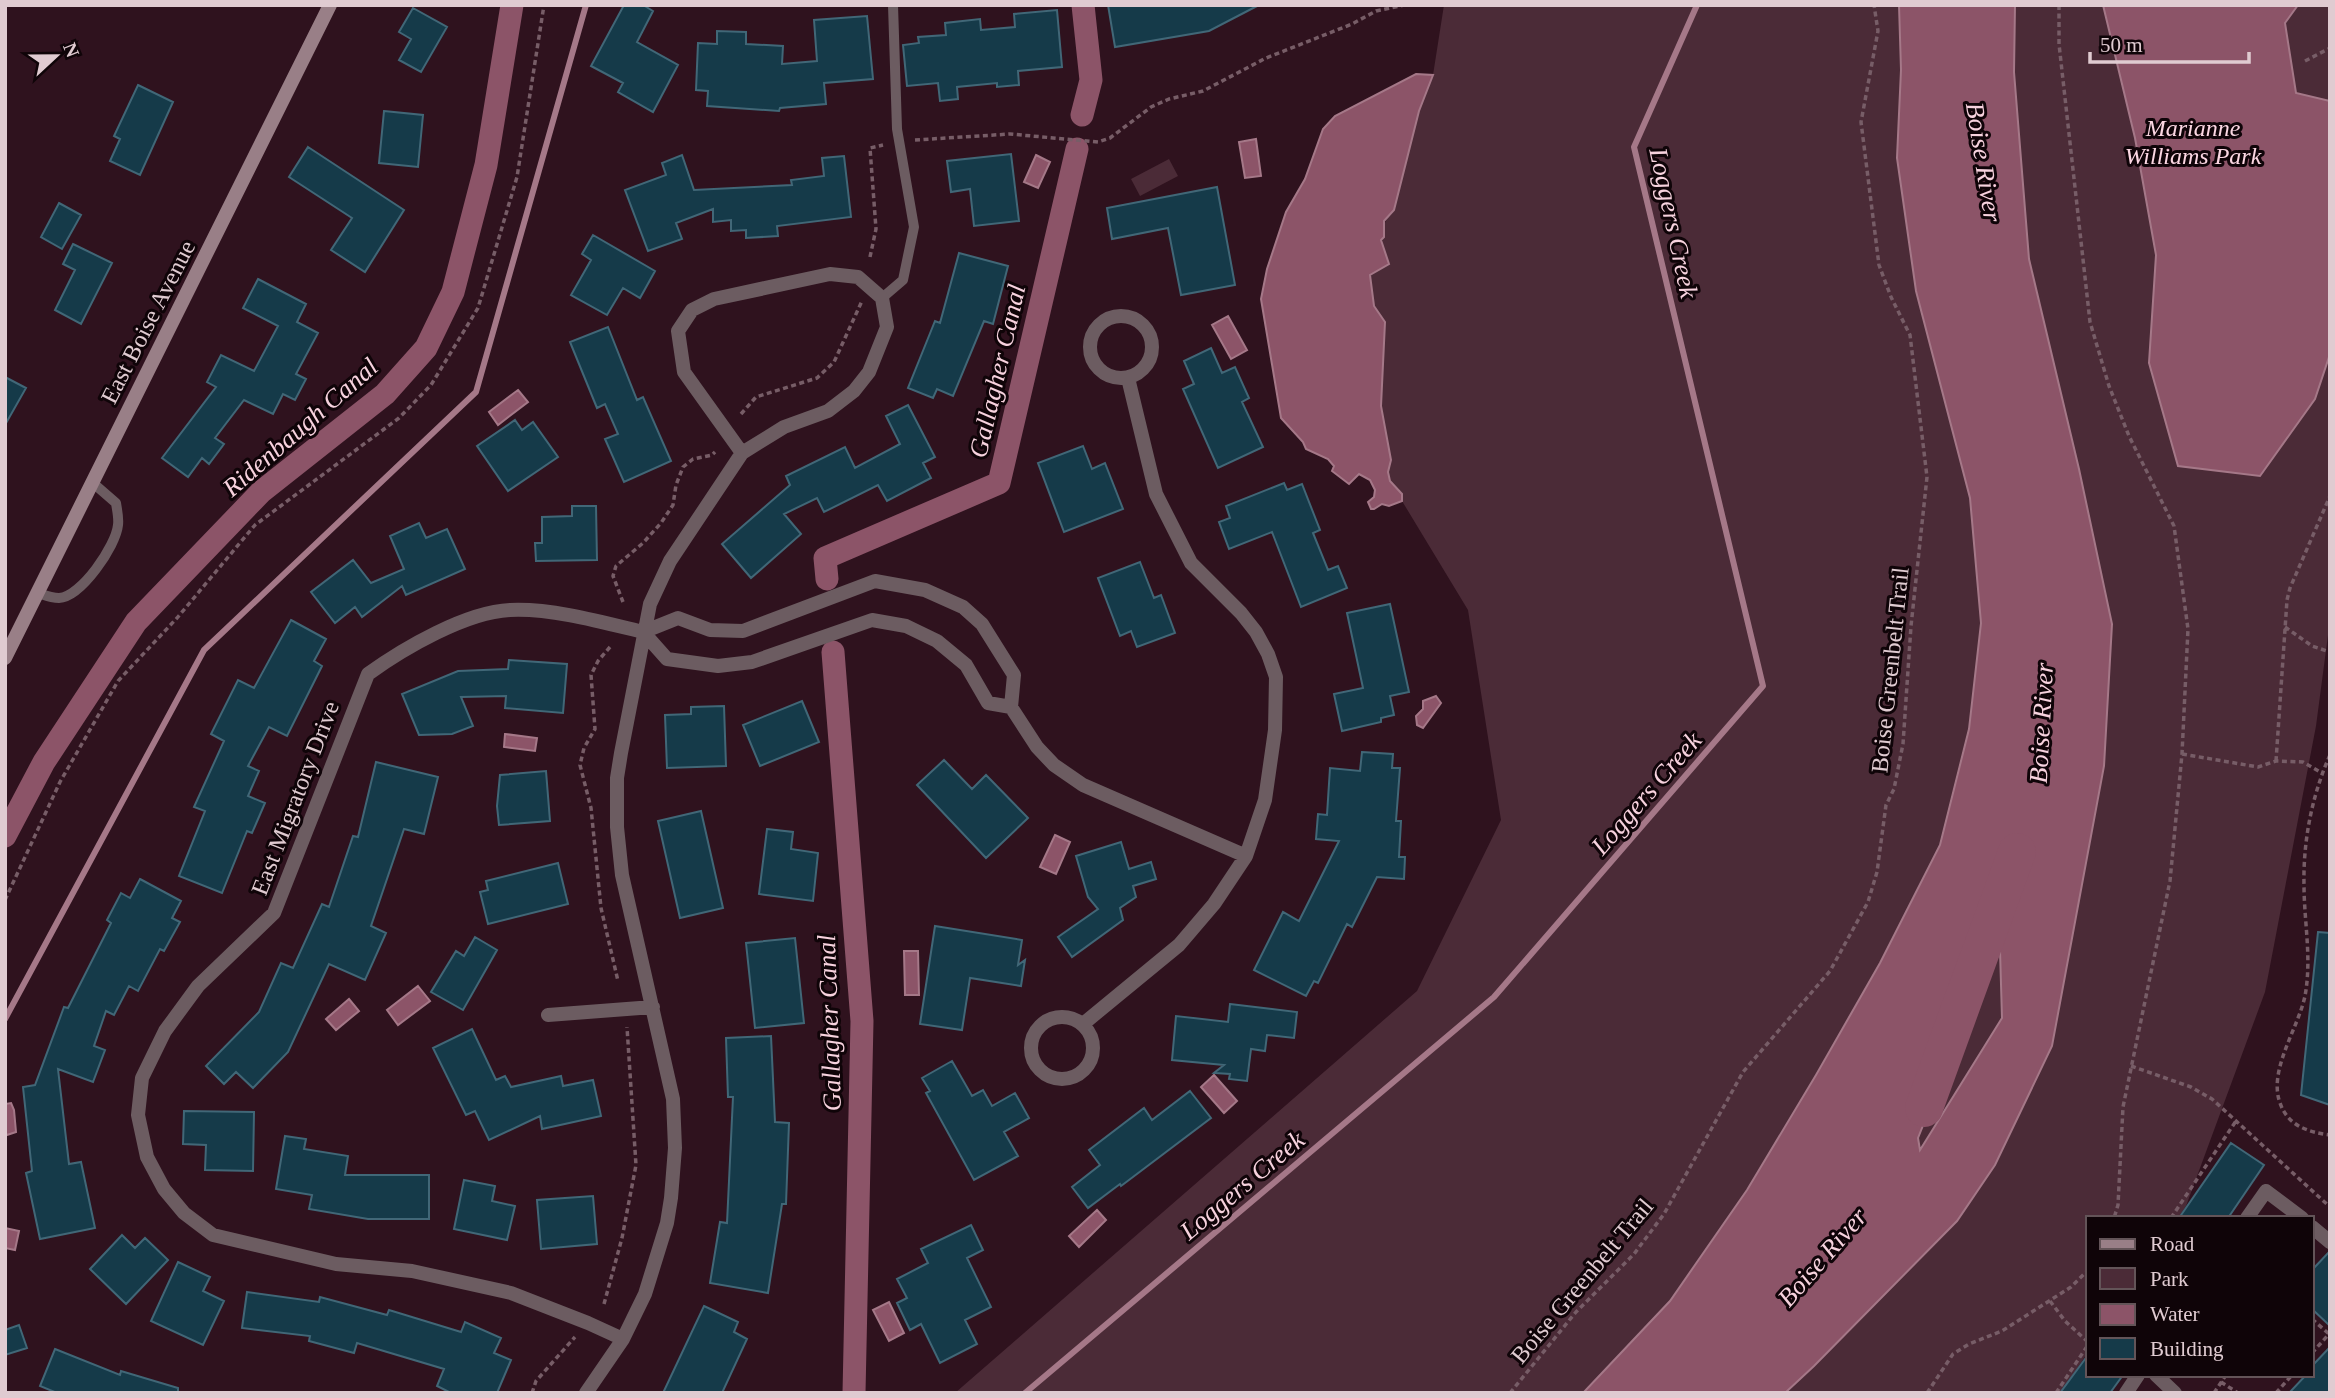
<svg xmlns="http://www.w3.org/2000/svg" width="2335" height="1398" font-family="Georgia,serif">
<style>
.green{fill:#4b2b37}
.water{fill:#8c5468;stroke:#a57888;stroke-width:2;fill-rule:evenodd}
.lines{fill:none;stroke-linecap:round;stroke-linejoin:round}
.stream{stroke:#a57888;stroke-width:6}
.canal{stroke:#8c5468;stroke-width:23}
.river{stroke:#8c5468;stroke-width:38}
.building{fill:#153a49;stroke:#416777;stroke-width:2}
.path{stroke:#775d67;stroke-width:3.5;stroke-dasharray:5 3.5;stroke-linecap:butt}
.lane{stroke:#6c5c61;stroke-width:10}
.street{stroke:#6c5c61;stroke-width:14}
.secondary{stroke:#997f87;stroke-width:14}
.labels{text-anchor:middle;stroke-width:6;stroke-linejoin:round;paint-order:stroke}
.park-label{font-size:24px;font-style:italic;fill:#fcd7e3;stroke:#0f0408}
.street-label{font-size:24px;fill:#e0cbd1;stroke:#0f0408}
.water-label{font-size:26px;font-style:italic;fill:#f7d2de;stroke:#0f0408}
</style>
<rect width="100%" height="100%" fill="#2f121e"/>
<path class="green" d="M1444,5H1899L1901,70L1897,158L1916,291L1970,498L1981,623L1969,729L1940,845L1880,963L1816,1075L1747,1190L1670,1301L1583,1393H955L1417,991L1501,820L1468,610L1402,501V494L1390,481L1387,472L1391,460L1381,406V318L1374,306L1370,274L1389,264C1381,241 1376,230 1394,210L1419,111L1433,75Z
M2015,5H2330V620L2316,726L2265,992L2186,1206L2178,1218H2088V1352L2061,1393H1785L1814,1366L1957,1221L1995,1165L2052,1046L2112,624L2079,469L2029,259L2014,72Z
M1169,159L1178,176L1140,196L1131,179Z
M1995,899L2003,906L2000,950L2002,1018L1920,1151L1918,1138L1936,1093L1948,1019L1967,948Z"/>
<path class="water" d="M1899,5H2015L2014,72L2029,259L2079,469L2112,624L2104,766L2052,1046L1995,1165L1957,1221L1814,1366L1785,1393H1583L1670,1301L1747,1190L1816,1075L1880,963L1940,845L1969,729L1981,623L1970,498L1916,291L1897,158L1901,70ZM1995,899L2003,907L2000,950L2002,1018L1920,1150L1918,1138L1936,1093L1948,1019L1967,948Z
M2103,5H2298L2285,23L2296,93L2330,101V354L2315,399L2260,476L2178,466L2149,363L2156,255L2135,138Z
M1416,74L1433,75L1419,111L1394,210L1384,221V237L1381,240L1389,264L1370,275L1374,306L1385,322L1381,406L1391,460L1388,472L1390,481L1402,494V501L1389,506L1382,504L1374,509H1371L1368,502L1374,497L1375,490L1370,480L1359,474L1349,484L1332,471L1334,466L1328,459L1306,449L1303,442L1281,418L1261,299L1267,269L1286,212L1305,179L1323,129L1335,116Z
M1256,139L1261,176L1245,178L1239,142Z
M1036,155L1050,162L1038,188L1024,182Z
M1228,316L1247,350L1231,359L1212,325Z
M518,390L528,402L498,425L489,412Z
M1436,696L1441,703L1423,728L1417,725L1416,716L1423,709V701Z
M505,734L537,738L535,751L504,747Z
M1055,835L1070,842L1056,874L1040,867Z
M904,951H918L919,995H905Z
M418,986L430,1001L398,1025L387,1010Z
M349,999L359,1011L336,1030L326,1019Z
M1214,1075L1237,1101L1224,1113L1201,1087Z
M11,1103L14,1110L16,1132L7,1135L5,1132V1104Z
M1097,1210L1106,1220L1079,1247L1069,1236Z
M5,1228L19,1231L15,1250L5,1248Z
M889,1302L904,1333L889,1341L873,1310Z"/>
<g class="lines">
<path class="stream" d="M5,1019L204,650L476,392L586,5
M1025,1393L1494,997L1763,686L1634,147L1697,5"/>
<path class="canal" d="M1082,115L1091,80L1083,5
M827,579L825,558L999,483L1077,149
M833,652L862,1021L854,1393
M5,836L44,762L136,622L261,492L385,394L426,348L453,292L486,165L512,5"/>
<path class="river" d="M1924,1108L2017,852"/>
</g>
<path class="building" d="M624,5H643L653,11L637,42L678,65L653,112L618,92L623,83L591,66Z
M1108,5H1259L1209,31L1115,47Z
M413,8L447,27L421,72L399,60L411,39L399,32Z
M1057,10L1062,67L1018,71L1019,85L997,87V83L957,87L958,99L940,101L938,83L907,86L903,45L919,43L918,37L946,35L945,23L980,19L981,30L1015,27L1014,14Z
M867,16L873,79L824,83L826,104L780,108L779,111L707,106L708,91L696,90L698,43L717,44V31L746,32V44L783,46L782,64L817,61L814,20Z
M138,85L173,102L140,175L110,161L120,139L114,136Z
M384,111L423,115L418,167L379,163Z
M308,147L404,210L365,272L331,250L352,218L289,177Z
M1011,154L1019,221L974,226L970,189L951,192L947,161Z
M682,155L694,190L792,185L791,180L824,176L822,158L844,156L851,217L777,226L778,236L746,238V230L731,231V220L713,222V209L676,223L682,239L648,251L625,190L666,175L662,163Z
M1217,187L1235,285L1181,295L1168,228L1112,239L1107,208Z
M59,203L81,215L62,249L41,237Z
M593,235L655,271L640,298L623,288L607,315L571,295L591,260L582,254Z
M73,244L112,263L81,324L55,310L75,270L63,264Z
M959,253L1008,266L993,324L984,321L953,396L937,389L933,398L908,388L935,321L940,323Z
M258,279L306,304L297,322L318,333L296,374L306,379L295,400L283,394L273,414L244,400L215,438L224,444L209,464L202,458L188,477L162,458L216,387L207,382L221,355L254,371L278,326L243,308Z
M608,327L637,400L643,397L671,461L624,482L605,439L618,434L605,404L597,408L570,342Z
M1211,348L1222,373L1235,367L1249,398L1242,402L1263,447L1218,468L1183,389L1194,384L1184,361Z
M5,377L26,388L5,425Z
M908,405L935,457L923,463L931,478L887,501L878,485L824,512L817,498L784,514L801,534L751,578L722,544L790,485L786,476L845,447L855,468L900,444L886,416Z
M515,420L522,430L533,422L558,457L508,491L477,446Z
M1083,446L1092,469L1105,463L1123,509L1064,532L1038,463Z
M1284,483L1287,490L1302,484L1320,530L1313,533L1328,570L1338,566L1347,588L1301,607L1272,532L1229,549L1219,522L1230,518L1226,506Z
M572,506H596L597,560L536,561L535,543H542V517L572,516Z
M419,523L426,538L447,529L465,569L406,595L402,586L362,617L355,607L335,623L311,592L353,560L371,583L404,569L390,536Z
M1140,562L1154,598L1161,595L1175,633L1137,647L1131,631L1120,636L1098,578Z
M1390,604L1409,692L1390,696L1394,715L1381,718V722L1342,731L1334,694L1363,688L1347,613Z
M291,620L326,639L314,661L322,666L287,736L269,727L248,766L259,771L248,796L265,803L252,833L247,831L222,893L179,876L205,811L194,807L224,741L211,734L238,680L254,688Z
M509,660L567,664L563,713L505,708L506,696L461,697L473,726L452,734L419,735L402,694L458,671L508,669Z
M802,701L819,742L760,766L743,725Z
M724,706L726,766L667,768L665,715L691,714V707Z
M1362,752L1393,754L1392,768H1400L1396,821H1401L1399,857H1405L1404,879L1377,877L1352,927L1347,924L1318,983L1314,981L1306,996L1254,970L1283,912L1299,921L1339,841L1316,839L1318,814L1327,815L1330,768L1360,771Z
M944,760L972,789L986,775L1028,818L986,858L917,785Z
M376,762L438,777L424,834L404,829L371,926L386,933L365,980L329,964L288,1052L253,1088L236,1072L224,1084L206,1066L259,1012L281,963L293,968L322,904L329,907L353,836L358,837Z
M546,771L550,821L499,825L497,806L500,775Z
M701,811L723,908L680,918L658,821Z
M767,829L793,832L791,849L818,853L813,901L759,894Z
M1121,842L1129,869L1151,862L1156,879L1133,886L1136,897L1120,908L1123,920L1072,957L1058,937L1098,909L1088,897L1076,856Z
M558,863L568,904L488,924L480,892L488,890L486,881Z
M140,879L181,901L172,918L180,922L164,951L160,949L138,991L129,986L114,1015L106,1011L94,1046L105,1050L93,1082L58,1069L69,1164L81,1162L95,1228L40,1239L26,1173L32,1171L23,1087L35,1085L64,1007L68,1008L111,923L107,920L121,893L130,898Z
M935,926L1022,940L1018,965L1025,960L1021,986L970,978L962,1030L920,1024Z
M2318,932L2330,933V1105L2301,1095Z
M475,937L497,950L463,1010L431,992L456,951L464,956Z
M795,938L804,1023L755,1028L746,943Z
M1230,1004L1297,1012L1294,1038L1267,1035L1265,1051L1251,1049L1247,1081L1229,1079L1230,1074L1214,1073L1224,1065L1172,1060L1176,1016L1228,1022Z
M472,1029L496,1080L505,1076L511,1087L561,1076L563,1086L593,1080L601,1116L542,1129L540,1116L489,1140L475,1111L466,1115L433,1048Z
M771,1036L775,1122L789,1123L786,1204H782L768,1293L710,1283L720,1222L727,1223L733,1097H728L726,1038Z
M952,1061L972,1096L983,1090L992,1106L1015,1093L1029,1118L1004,1132L1018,1156L974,1180L926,1093L930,1091L922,1078Z
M1190,1091L1211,1118L1121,1186L1120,1184L1088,1208L1072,1187L1100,1165L1089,1150L1144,1108L1152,1120Z
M184,1111L254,1112L253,1171L205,1170L206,1145L183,1144Z
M285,1136L306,1139L304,1149L348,1156L345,1175H429V1219H368L309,1209L312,1195L276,1189Z
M2231,1143L2264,1165L2228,1218H2179Z
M464,1180L495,1186L492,1201L515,1206L507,1240L454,1229Z
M593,1196L597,1244L541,1249L537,1200Z
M971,1225L983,1250L967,1258L991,1307L965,1320L977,1344L940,1363L921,1324L910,1330L897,1303L907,1298L897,1279L928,1263L921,1249Z
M122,1235L135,1248L145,1238L168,1260L126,1304L90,1269Z
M2330,1251V1326L2312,1309V1270Z
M178,1262L210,1277L203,1291L224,1301L203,1345L151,1321Z
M247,1292L319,1302L320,1297L387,1315L389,1310L461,1332L465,1322L501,1338L494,1353L511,1360L497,1393H451L437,1386L444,1369L357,1343L354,1353L309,1341L310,1336L242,1328Z
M704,1306L738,1322L734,1332L747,1339L722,1393H663Z
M19,1325L27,1348L5,1355V1330Z
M2330,1347V1393H2289L2306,1375H2312V1366Z
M55,1349L120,1375L121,1371L178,1388V1393H57L40,1386Z
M2088,1355V1375H2123L2110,1393H2060Z"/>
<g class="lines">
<path class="path" d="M2059,5V44L2090,322L2109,386L2129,436L2174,526L2188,629L2182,754L2170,881L2123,1107L2118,1205L2114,1218
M2305,61L2330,48
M915,140L1010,134L1098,142L1110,138L1151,107L1169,99L1203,91L1266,58L1352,24L1376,11L1404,5
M870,257L876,229L870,148L883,145
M741,414L756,397L817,378L834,362L862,301
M623,602L613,576L616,566L643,543L661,523L673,505L676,485L683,467L693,459L712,455L715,452
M2285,627L2312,646L2330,652
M610,647L598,661L591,675L595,729L584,748L580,765L591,808L601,908L618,981
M2182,754L2258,767L2276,761L2303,762L2322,773
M2330,755C2312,795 2303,841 2304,885C2304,922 2312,958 2305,996C2298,1029 2268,1070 2280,1103C2288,1126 2308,1132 2330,1135
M2276,761L2287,600L2290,588L2330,496
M5,900L60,782L118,681L177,618L255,525L399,418L431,385L478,308L517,177L544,5
M2131,1066L2191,1087L2212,1099L2330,1207
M2171,1218L2236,1121
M2050,1301L2065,1321L2088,1342
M604,1304L622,1238L636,1165L627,1027
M2312,1319L2329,1334
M2312,1353L2330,1333
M2221,1382L2238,1393
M532,1393L536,1381L575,1337
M1510,1393L1576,1312L1634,1254L1664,1214L1743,1072L1830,971L1868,902L1877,872L1886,805L1894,789L1903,744L1911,626L1927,477L1910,335L1891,297L1879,265L1861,122L1878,31L1874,5
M1927,1393L1953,1354L1969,1344L2002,1331L2071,1287L2088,1270
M2056,1393L2088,1345
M2214,1393L2226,1375
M2276,1393L2292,1375"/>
<path class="lane" d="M882,298L903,280L914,227L897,129L893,5
M38,593C44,595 52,598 59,598C81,597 116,546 118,525C119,518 117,510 116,503L93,483"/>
<path class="street" d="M1090 347a31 31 0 1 1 62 0a31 31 0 1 1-62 0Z
M875,581L925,590L963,607L982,624L1014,675L1011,707L988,703L966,665L937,641L906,626L872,620L752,662L718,666L667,659L643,632L678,618L710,630L743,631Z
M1011,707L1037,747L1054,765L1083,785L1246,856
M548,1015L653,1007
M1031 1048a31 31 0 1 1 62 0a31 31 0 1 1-62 0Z
M1083,1024L1179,945L1214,904L1246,856L1265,800L1275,730L1276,677L1268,654L1256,632L1241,613L1191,563L1156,494L1128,378
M2247,1218L2266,1191L2302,1218
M2312,1227L2330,1242
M623,1339L588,1323L511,1293L412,1271L336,1264L213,1235L184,1213L164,1189L147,1157L138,1115L142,1078L165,1031L198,986L274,913L368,674C404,648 466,612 510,610C552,608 602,622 643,632
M2156,1375L2175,1393
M586,1393L623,1339L645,1294L667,1223L671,1198L675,1148L673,1099L622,875L617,827V778L621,753L650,604L670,561L742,453L784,427L828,411L854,391L869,372L887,327L882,298L858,277L830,274L714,299L692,310L678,331L684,372L742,453
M2126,1393L2138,1375"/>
<path class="secondary" d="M5,658L330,5"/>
</g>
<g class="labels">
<g class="park-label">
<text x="2193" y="136">Marianne<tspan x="2193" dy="28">Williams Park</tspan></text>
</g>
<g class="street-label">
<text transform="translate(148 322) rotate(-63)" y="8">East Boise Avenue</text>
<text transform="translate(1890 670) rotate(-84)" y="8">Boise Greenbelt Trail</text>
<text transform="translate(295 798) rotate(-69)" y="8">East Migratory Drive</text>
<text transform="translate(1582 1281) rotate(-50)" y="8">Boise Greenbelt Trail</text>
</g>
<g class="water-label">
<text transform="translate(1984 162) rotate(81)" y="9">Boise River</text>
<text transform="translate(1674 223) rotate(78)" y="9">Loggers Creek</text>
<text transform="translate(997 371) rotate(-77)" y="9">Gallagher Canal</text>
<text transform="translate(300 427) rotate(-41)" y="9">Ridenbaugh Canal</text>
<text transform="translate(2041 723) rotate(-87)" y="9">Boise River</text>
<text transform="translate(1646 793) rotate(-49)" y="9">Loggers Creek</text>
<text transform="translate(829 1023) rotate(-92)" y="9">Gallagher Canal</text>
<text transform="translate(1242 1185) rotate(-40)" y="9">Loggers Creek</text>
<text transform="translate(1822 1257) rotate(-49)" y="9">Boise River</text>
</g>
</g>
<rect width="2335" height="1398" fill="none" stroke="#e0cbd1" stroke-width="14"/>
<rect x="2086" y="1216" width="228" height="161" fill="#0f0408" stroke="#635458" stroke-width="2"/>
<rect x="2100" y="1239" width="35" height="10" fill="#997f87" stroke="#635458" stroke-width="2"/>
<text x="2150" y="1251" font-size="21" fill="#e0cbd1">Road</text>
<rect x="2100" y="1268" width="35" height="21" fill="#4b2b37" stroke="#635458" stroke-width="2"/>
<text x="2150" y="1286" font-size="21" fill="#e0cbd1">Park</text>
<rect x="2100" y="1304" width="35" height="21" fill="#8c5468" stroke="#635458" stroke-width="2"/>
<text x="2150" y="1321" font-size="21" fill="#e0cbd1">Water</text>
<rect x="2100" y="1338" width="35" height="21" fill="#153a49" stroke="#635458" stroke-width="2"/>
<text x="2150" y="1356" font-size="21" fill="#e0cbd1">Building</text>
<g transform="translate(56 56) rotate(68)" stroke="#0f0408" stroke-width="5" paint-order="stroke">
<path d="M0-5L12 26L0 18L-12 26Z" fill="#e0cbd1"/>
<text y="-10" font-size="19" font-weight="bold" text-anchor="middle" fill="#e0cbd1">N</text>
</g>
<path d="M2090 52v10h159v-10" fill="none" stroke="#e0cbd1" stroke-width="3.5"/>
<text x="2100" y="52" font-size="21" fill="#e0cbd1" stroke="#0f0408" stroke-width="5" paint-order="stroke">50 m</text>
</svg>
